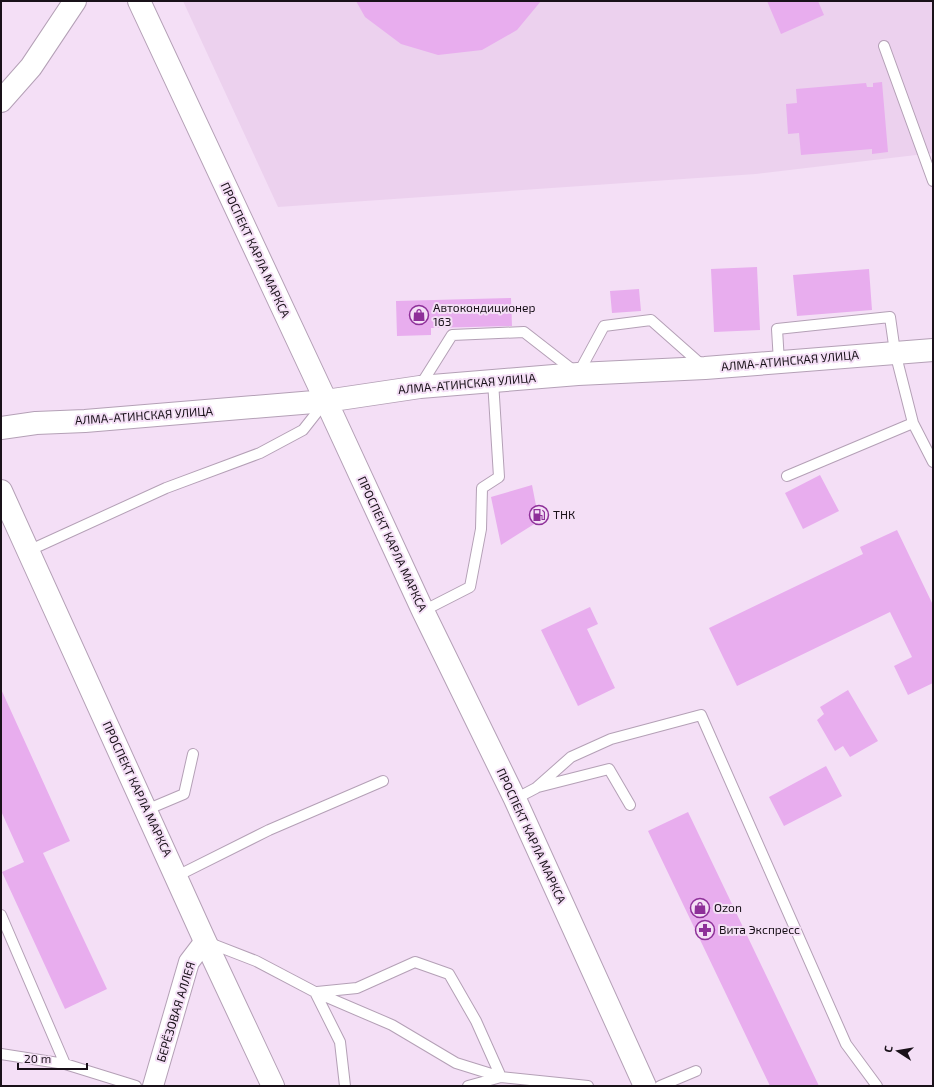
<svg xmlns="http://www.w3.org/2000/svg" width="934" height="1087" font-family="'Exo 2',sans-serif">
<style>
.built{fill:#ecd1ee}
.building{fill:#e8adee}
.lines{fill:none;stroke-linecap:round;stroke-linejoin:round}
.lane-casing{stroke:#b4a0b6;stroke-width:12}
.street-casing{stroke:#b4a0b6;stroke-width:22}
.secondary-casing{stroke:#b4a0b6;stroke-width:24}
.lane{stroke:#fff;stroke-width:10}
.street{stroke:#fff;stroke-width:20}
.secondary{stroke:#fff;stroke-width:22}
.labels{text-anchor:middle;stroke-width:4;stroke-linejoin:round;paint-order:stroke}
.street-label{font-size:12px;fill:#191119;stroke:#f4dff6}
.poi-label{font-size:12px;fill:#191119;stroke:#f4dff6;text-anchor:start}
</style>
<rect width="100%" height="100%" fill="#f4dff6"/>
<path class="built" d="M183,1H933V153L756,174L278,207Z"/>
<path class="building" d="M356,1H541L517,30L482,50L438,55L401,44L365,17Z
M767,1H818L824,15L781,34Z
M882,82L888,152L872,154V149L801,155L799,133L788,134L786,104L797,103L796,89L866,83L867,87H873V83Z
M757,267L760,330L714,332L711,269Z
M869,269L872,310L797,316L793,275Z
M639,289L641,311L612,313L610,291Z
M511,298L512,326L431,328V335L397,336L396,301Z
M820,475L839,511L803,529L785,493Z
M532,485L539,521L501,545L491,497Z
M897,530L933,605V683L908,695L894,666L912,657L890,612L737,686L709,628L863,554L860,547Z
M590,607L598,624L587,629L615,688L578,706L541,630Z
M1,689L70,841L43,853L107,989L65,1009L2,872L24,862L1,811Z
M848,690L878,741L850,757L843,746L835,751L817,720L824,714L820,707Z
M826,766L842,796L784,826L769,797Z
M688,812L819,1086H770L648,831Z"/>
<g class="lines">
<defs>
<path id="lane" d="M884,46L933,181
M779,362L777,329L890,317L895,352L913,423L933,462
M420,386L452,335L524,332L578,374L604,326L651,320L703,366
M787,476L913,423
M28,551L166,488L260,453L303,430L325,402
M423,611L470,587L481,529L482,488L499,477L493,381
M538,787L609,769L630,805
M515,799L536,788L571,757L611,739L701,715L846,1044L877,1086
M146,810L184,794L193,754
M177,876L269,830L383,781
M1,915L65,1064
M207,942L256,961L315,992L392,1025L456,1063L501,1077L588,1086
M315,992L340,1042L345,1086
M317,992L357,988L415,962L449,974L476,1021L501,1077L468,1086
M1,1054L65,1064L136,1086
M660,1086L696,1071"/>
<path id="street" d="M153,1086L189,962L205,941"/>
<path id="secondary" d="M139,1L326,401L423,611L515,799L645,1086
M1,101L31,67L75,1
M1,428L36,423L85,421L326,401L420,387L493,381L578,374L705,368L933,350
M1,491L205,941L273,1086"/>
</defs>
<use href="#lane" class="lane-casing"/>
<use href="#street" class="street-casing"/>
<use href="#secondary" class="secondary-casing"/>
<use href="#lane" class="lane"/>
<use href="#street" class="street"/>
<use href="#secondary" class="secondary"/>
</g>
<defs>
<symbol id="shop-ring" viewBox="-11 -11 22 22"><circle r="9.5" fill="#f4dff6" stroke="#8e3099" stroke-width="1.5"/><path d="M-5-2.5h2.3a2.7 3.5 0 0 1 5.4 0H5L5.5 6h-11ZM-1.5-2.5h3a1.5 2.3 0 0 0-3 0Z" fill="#8e3099"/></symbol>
<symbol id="fuel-ring" viewBox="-11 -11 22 22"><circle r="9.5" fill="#f4dff6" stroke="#8e3099" stroke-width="1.5"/><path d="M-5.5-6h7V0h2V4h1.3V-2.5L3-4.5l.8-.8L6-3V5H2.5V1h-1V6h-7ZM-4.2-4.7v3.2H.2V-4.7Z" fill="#8e3099"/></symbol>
<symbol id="pharmacy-ring" viewBox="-11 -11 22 22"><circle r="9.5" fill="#f4dff6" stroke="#8e3099" stroke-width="1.5"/><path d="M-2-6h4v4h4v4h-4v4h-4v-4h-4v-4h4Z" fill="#8e3099"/></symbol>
</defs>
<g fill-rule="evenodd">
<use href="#shop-ring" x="408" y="304" width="22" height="22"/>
<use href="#fuel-ring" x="528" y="504" width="22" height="22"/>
<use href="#shop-ring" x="689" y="897" width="22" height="22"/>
<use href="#pharmacy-ring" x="694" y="919" width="22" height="22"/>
</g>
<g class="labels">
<g class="street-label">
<text transform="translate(255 250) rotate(65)" y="4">ПРОСПЕКТ КАРЛА МАРКСА</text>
<text transform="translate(790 361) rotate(-5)" y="4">АЛМА-АТИНСКАЯ УЛИЦА</text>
<text transform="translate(467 384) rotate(-5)" y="4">АЛМА-АТИНСКАЯ УЛИЦА</text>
<text transform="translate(144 416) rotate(-4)" y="4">АЛМА-АТИНСКАЯ УЛИЦА</text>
<text transform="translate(392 544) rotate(65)" y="4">ПРОСПЕКТ КАРЛА МАРКСА</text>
<text transform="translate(137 789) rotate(65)" y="4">ПРОСПЕКТ КАРЛА МАРКСА</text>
<text transform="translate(531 836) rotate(65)" y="4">ПРОСПЕКТ КАРЛА МАРКСА</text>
<text transform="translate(176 1012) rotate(-73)" y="4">БЕРЁЗОВАЯ АЛЛЕЯ</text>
</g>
<g class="poi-label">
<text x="433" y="312">Автокондиционер<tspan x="433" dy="14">163</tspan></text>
<text x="553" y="519">ТНК</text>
<text x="714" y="912">Ozon</text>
<text x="719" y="934">Вита Экспресс</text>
</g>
</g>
<rect width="934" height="1087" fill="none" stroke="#191119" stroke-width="4"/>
<g transform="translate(898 1051) rotate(282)" stroke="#f4dff6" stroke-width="3" paint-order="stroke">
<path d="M0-3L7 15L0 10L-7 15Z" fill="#191119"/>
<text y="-6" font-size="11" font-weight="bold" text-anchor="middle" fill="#191119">С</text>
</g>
<path d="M18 1063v6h69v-6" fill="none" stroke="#191119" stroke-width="2"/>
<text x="24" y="1063" font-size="12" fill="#191119" stroke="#f4dff6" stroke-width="3" paint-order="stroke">20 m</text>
</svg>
